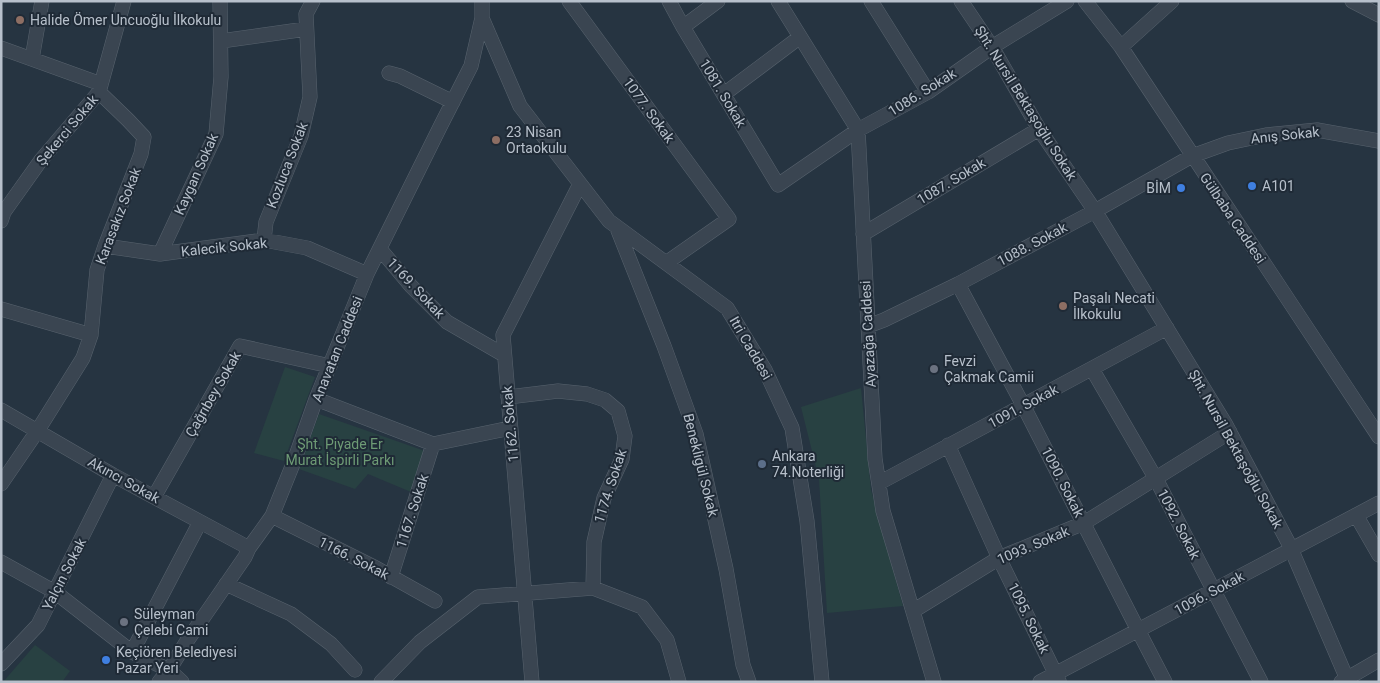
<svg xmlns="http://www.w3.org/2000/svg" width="1380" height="683" font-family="Roboto,sans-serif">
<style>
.green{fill:#284142}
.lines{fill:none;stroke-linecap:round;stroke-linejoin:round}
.minor-casing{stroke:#58636e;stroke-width:15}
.minor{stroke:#3a4551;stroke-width:14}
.education-dot{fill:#8d6e63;stroke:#1f2a36;stroke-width:2}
.shop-dot{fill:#3f7fe0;stroke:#1f2a36;stroke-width:2}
.worship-dot{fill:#6b7280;stroke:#1f2a36;stroke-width:2}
.service-dot{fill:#5c6f8a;stroke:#1f2a36;stroke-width:2}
.labels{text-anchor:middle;stroke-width:4;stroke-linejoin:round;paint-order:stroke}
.poi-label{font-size:14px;fill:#b7c0cb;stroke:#1f2a36;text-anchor:start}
.street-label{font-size:14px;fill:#b7c0cb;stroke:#1f2a36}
.park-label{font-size:14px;fill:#6e9b75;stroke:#1f2a36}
</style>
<rect width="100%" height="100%" fill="#263441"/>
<path class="green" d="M285,367L315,377L284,461L254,453Z
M861,388L871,490L903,606L827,613L819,479L801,407Z
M319,414L425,451L411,492L368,474L355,489L299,469Z
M35,645L70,671L62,682H3Z"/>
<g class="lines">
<defs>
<path id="minor" d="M569,1L729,219L666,263
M669,1L683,27L778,185L858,130L928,92L992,47L1067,1
M778,1L858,130L875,459L883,511L934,682
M871,1L928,92
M961,1L992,47L1039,129L1095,211L1226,425L1289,544L1347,679
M1085,1L1121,47L1379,437
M1352,1L1379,15
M482,18L520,106L609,221L727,308L765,370L792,428L807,521L822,682
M683,27L718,1
M221,41L306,29
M1121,47L1172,1
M1,48L101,84
M32,59L42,1
M389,73L400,76L453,102
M724,94L800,37
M1,221L4,212L41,160L99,92L124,1
M617,228L664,346L696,434L726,569L743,665L749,682
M863,234L1039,129
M264,240L266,222L301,136L310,97L306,14L313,1
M105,246L160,254L264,240L307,248L367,274
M380,249L411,286L447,322L504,355
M160,254L216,134L221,77L220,1
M958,284L1023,405L1138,630L1165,682
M1,309L91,335
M868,326L884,320L958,284L1095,211L1192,156L1228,143L1266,135L1317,130L1379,141
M1092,369L1156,479L1261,682
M508,397L558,391L587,394L605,400L618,411L625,436L622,459L604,498L594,542L593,588
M316,399L433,444L510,428
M1,410L113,475L249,548
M948,445L999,558L1059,681
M879,483L1167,328
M1,484L38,430L83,358L91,335L97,270L105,246L141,154L144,137L128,120L99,92
M154,497L240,346L330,366
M1356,515L1379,555
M272,516L376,568L435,601
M1,562L55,592L132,652L169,670L182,682
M391,577L433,444
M226,584L291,614L331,644L355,670
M913,611L999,558L1084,523L1230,432
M132,652L200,522
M1,664L38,625L113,475
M159,682L169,670L187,641L245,557L249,548L272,516L293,464L316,399L367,274L440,127L471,66L482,18V1
M381,682L420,642L478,597L593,588L642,607L667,640L679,682
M532,682L503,335L580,184
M1040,682L1379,503
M1341,682L1379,660"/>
</defs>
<use href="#minor" class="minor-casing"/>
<use href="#minor" class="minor"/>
</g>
<g class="education-dot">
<circle cx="20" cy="20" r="5"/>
<circle cx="496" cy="140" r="5"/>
<circle cx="1063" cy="306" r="5"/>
</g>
<g class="shop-dot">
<circle cx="1252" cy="186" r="5"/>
<circle cx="1181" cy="188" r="5"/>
<circle cx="106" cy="660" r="5"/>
</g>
<g class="worship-dot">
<circle cx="934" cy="369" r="5"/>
<circle cx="124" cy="622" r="5"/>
</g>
<circle class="service-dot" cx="762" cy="464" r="5"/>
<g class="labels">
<g class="poi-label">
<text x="30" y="25">Halide Ömer Uncuoğlu İlkokulu</text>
<text x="506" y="137">23 Nisan<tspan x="506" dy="16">Ortaokulu</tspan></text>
<text x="1262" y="191">A101</text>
<text x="1171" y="193" text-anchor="end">BİM</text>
<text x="1073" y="303">Paşalı Necati<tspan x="1073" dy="16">İlkokulu</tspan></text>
<text x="944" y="366">Fevzi<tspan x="944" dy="16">Çakmak Camii</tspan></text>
<text x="772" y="461">Ankara<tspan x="772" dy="16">74.Noterliği</tspan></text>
<text x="134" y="619">Süleyman<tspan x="134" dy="16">Çelebi Cami</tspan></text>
<text x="116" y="657">Keçiören Belediyesi<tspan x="116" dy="16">Pazar Yeri</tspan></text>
</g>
<g class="street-label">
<text transform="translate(922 92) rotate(-32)" y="5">1086. Sokak</text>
<text transform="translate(723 93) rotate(59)" y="5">1081. Sokak</text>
<text transform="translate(1026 103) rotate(58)" y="5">Şht. Nursil Bektaşoğlu Sokak</text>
<text transform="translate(649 110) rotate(54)" y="5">1077. Sokak</text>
<text transform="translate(67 130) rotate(-50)" y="5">Şekerci Sokak</text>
<text transform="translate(1285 135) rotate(-6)" y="5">Anış Sokak</text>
<text transform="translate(287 165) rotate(-69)" y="5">Kozluca Sokak</text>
<text transform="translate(196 174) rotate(-66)" y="5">Kaygan Sokak</text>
<text transform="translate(951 181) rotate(-31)" y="5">1087. Sokak</text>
<text transform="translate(118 216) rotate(-69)" y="5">Karasakız Sokak</text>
<text transform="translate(1233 218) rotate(56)" y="5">Gülbaba Caddesi</text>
<text transform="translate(1032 244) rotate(-28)" y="5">1088. Sokak</text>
<text transform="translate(224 247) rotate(-6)" y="5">Kalecik Sokak</text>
<text transform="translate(416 288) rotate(47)" y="5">1169. Sokak</text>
<text transform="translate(868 334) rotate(-93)" y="5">Ayazağa Caddesi</text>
<text transform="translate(751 348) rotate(60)" y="5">Itri Caddesi</text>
<text transform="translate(337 349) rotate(-68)" y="5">Anavatan Caddesi</text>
<text transform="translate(213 394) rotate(-60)" y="5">Çağrıbey Sokak</text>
<text transform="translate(1023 406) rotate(-28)" y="5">1091. Sokak</text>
<text transform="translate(510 424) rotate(-95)" y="5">1162. Sokak</text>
<text transform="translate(1236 449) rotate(61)" y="5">Şht. Nursil Bektaşoğlu Sokak</text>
<text transform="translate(701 465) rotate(76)" y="5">Benekligül Sokak</text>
<text transform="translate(124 480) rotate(29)" y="5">Akıncı Sokak</text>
<text transform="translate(1063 482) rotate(63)" y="5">1090. Sokak</text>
<text transform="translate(610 486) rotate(-72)" y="5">1174. Sokak</text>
<text transform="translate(412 511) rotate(-72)" y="5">1167. Sokak</text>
<text transform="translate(1179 524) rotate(63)" y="5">1092. Sokak</text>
<text transform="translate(1033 545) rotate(-23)" y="5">1093. Sokak</text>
<text transform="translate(354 558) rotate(27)" y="5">1166. Sokak</text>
<text transform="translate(64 574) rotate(-63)" y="5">Yalçın Sokak</text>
<text transform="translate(1209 593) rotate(-28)" y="5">1096. Sokak</text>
<text transform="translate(1029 618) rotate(64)" y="5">1095. Sokak</text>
</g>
<g class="park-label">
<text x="340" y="449">Şht. Piyade Er<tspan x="340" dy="16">Murat İspirli Parkı</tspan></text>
</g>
</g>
<rect width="1380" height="683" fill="none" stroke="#b7c0cb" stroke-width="5"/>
</svg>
